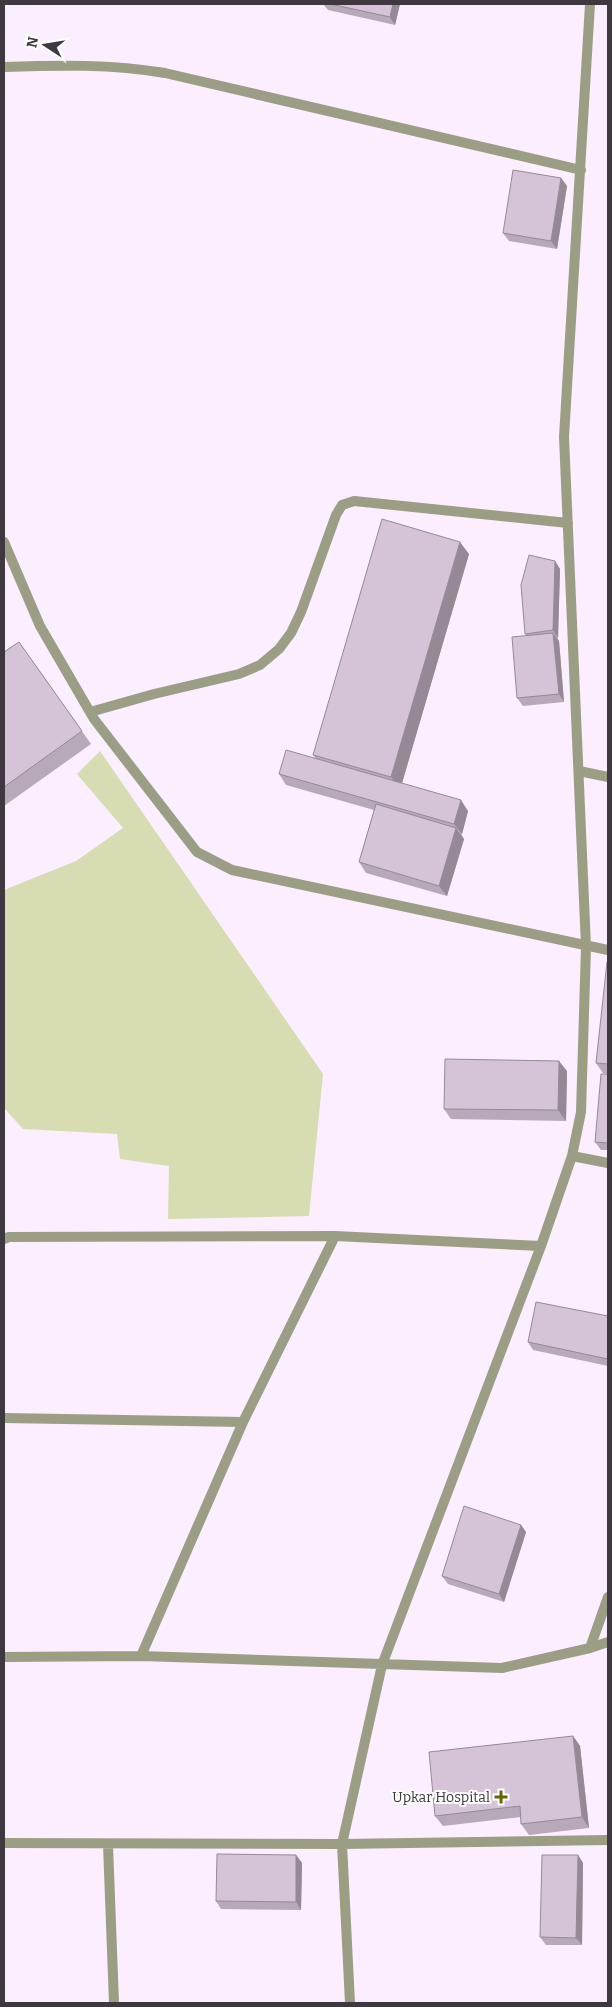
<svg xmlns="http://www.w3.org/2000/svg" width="612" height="2007" font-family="Bitter,serif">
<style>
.grass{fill:#d7dcb3}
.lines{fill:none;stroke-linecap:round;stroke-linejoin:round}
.street{stroke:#9b9e85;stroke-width:10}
.wall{fill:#b7a9b9}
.shaded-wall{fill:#958996}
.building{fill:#d5c4d7;stroke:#958996}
.poi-dot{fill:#626603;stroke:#fff;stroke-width:2}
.labels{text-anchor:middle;stroke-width:4;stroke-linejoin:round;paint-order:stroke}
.poi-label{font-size:14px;fill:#3f3840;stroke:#fff;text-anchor:end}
</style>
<rect width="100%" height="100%" fill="#fbeefe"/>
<path class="grass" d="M100,751L323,1074L309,1216L168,1219L169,1166L120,1159L117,1134L23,1129L4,1108V890L76,861L123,828L77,774Z"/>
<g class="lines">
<path class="street" d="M4,67C59,65 111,64 165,73L581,170
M4,542L40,626L94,719L197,852L232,870L608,950
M90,712L154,694L239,674L260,665L279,649L291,633L301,612L336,515L342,505L354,501L568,523
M579,771L608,777
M572,1156L608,1163
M4,1239L9,1237L335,1236L541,1246
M4,1418L243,1422
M590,1648L608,1597
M141,1656L243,1422L335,1236
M4,1657L141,1656L502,1668L590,1648L608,1642
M4,1843L342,1844L608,1840
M108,1845L114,2003
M350,2003L342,1844L382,1665L541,1246L572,1156L581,1112L586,947L564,437L590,4"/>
</g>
<path class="wall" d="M323,4H400L395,25L328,10Z
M561,178L567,186L557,249L509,241L503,233Z
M469,554L402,783L468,811L462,834H461L464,839L447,896L366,873L359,862L374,810L286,785L279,774L316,759L313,755Z
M555,561L560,569L558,638H557L559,641L564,702L523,706L517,698L527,636L525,634Z
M19,642L91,744L4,806V652Z
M608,962V1074L603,1073L596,1063Z
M567,1071L566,1121L451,1119L444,1109Z
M608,1074V1150H601L595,1142Z
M608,1316V1366L533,1350L528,1342Z
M521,1525L526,1532L504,1602L448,1584L442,1576Z
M573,1736L580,1746L589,1828L529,1835L521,1824V1817L443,1826L435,1816Z
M296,1855L302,1863L301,1910L221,1909L216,1901Z
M578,1855L583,1863L582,1945H546L540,1937Z"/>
<path class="shaded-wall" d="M393,4H400L395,25L390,17Z
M561,178L567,186L557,249L551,241Z
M460,542L469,554L400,790L391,777Z
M555,561L560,569L558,638L553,630Z
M553,633L559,641L564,702L559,694Z
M461,800L468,811L462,834L454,824Z
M456,828L464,839L447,896L439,886Z
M559,1061L567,1071L566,1121L558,1110Z
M521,1525L526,1532L504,1602L499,1594Z
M573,1736L580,1746L589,1828L582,1817Z
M296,1855L302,1863L301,1910L296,1902Z
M578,1855L583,1863L582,1945L576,1938Z"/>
<path class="building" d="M330,4H393L390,17Z
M513,170L561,178L551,241L503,233Z
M382,519L460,542L391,777L313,755Z
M529,555L555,561L553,630L525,634L521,585Z
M553,633L559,694L517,698L512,637Z
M19,642L82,731L4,787V652Z
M286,750L461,800L454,824L279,774Z
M376,804L456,828L439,886L359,862Z
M607,962H608V1064L596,1063Z
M445,1059L559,1061L558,1110L444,1109Z
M601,1074H608V1143L595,1142Z
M536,1302L608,1316V1359L528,1342Z
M464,1506L521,1525L499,1594L442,1576Z
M573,1736L582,1817L521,1824L520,1806L435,1816L429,1752Z
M217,1854L296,1855V1902L216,1901Z
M542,1855H578L576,1938L540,1937Z"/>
<path class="poi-dot" d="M498.5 1789.5h5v5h5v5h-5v5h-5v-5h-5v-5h5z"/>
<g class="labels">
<g class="poi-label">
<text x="490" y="1802">Upkar Hospital</text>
</g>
</g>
<rect width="612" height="2007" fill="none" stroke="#3f3840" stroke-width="10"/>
<g transform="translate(45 45) rotate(282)" stroke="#ffffff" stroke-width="4" paint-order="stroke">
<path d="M0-4L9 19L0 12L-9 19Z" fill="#3f3840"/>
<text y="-8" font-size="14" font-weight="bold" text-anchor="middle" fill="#3f3840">N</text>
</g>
</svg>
